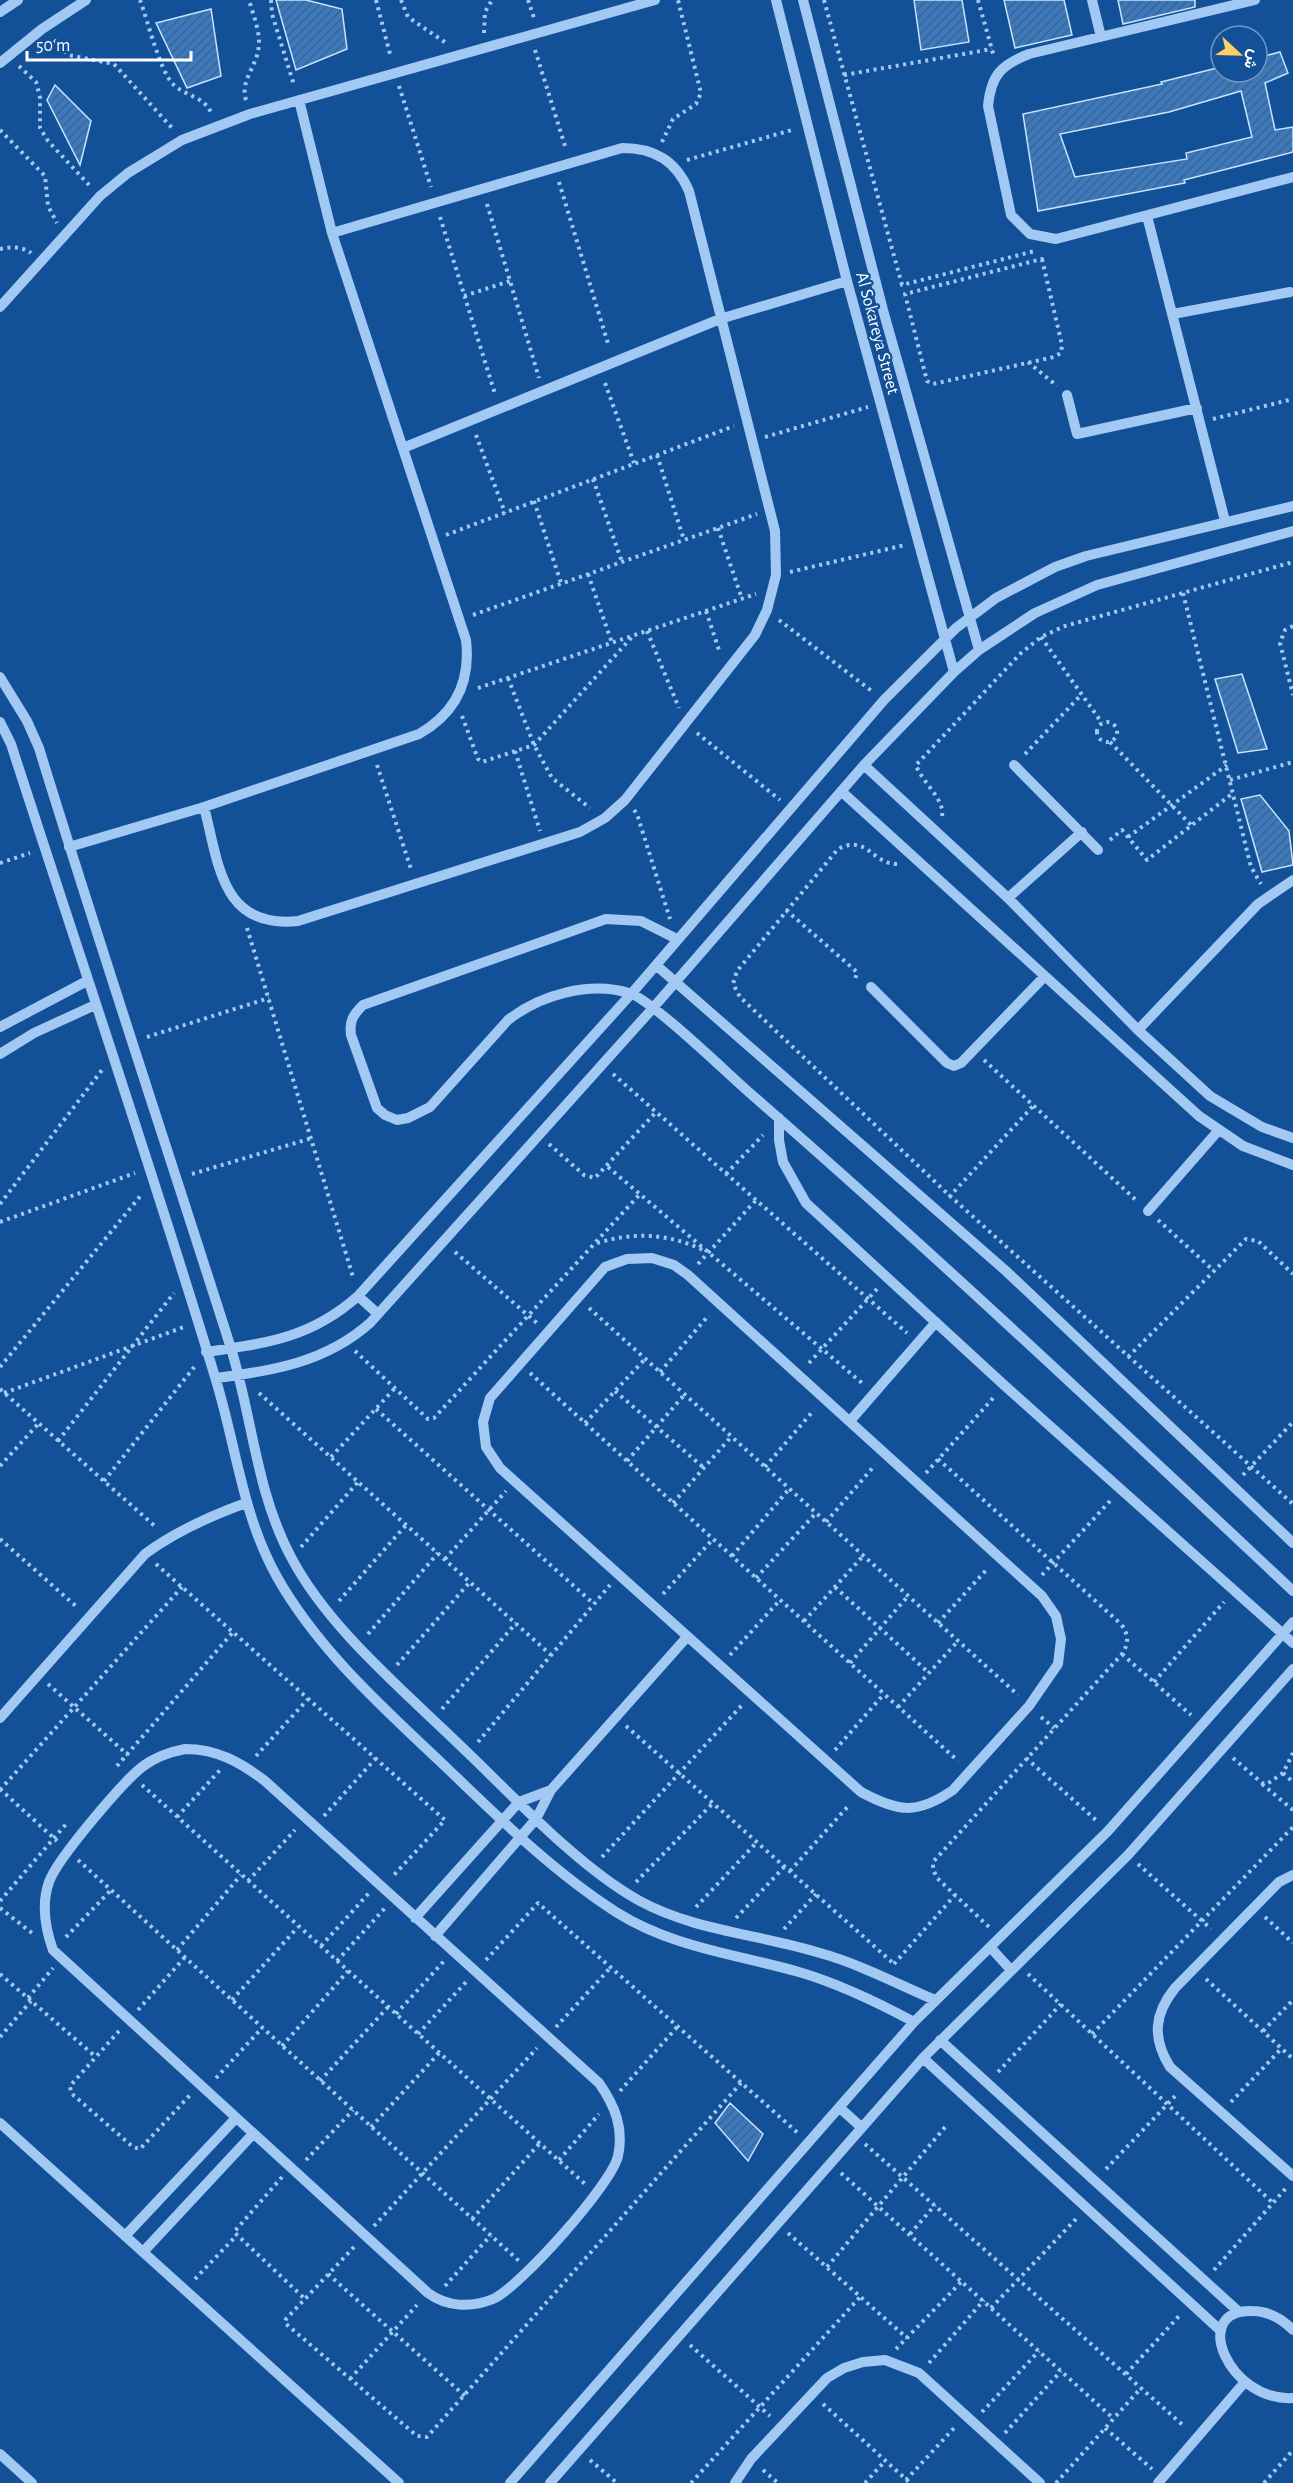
<svg xmlns="http://www.w3.org/2000/svg" width="1293" height="2483" font-family="'Alegreya Sans',Vazirmatn,sans-serif">
<style>
.building{fill:url(#building-hatch);stroke:#cae3fd;stroke-width:1.5;fill-rule:evenodd}
.lines{fill:none;stroke-linecap:round;stroke-linejoin:round}
.path{stroke:#a2c9f3;stroke-width:4;stroke-dasharray:3 4.5;stroke-linecap:butt}
.minor{stroke:#a2c9f3;stroke-width:10}
.labels{text-anchor:middle;stroke-width:4.5;stroke-linejoin:round;paint-order:stroke}
.street-label{font-size:18px;fill:#fff;stroke:#125097}
</style>
<defs>
<pattern id="building-hatch" width="6" height="6" patternUnits="userSpaceOnUse" patternTransform="scale(1.5)"><rect width="6" height="6" fill="#3b79bf"/><path d="M-1 1l2-2M0 6l6-6M5 7l2-2" fill="none" stroke="#446286"/></pattern>
</defs>
<rect width="100%" height="100%" fill="#125097"/>
<path class="building" d="M276,0H306L342,9L347,49L296,70Z
M914,0H962L969,42L921,50Z
M1004,0H1064L1072,35L1015,48Z
M1118,0H1195V7L1123,24Z
M211,9L221,76L187,88L156,23Z
M1280,52L1288,73L1265,83L1275,130L1293,127V152L1184,180L1185,183L1038,211L1023,114L1162,84L1161,82L1221,67V72H1257V58ZM1241,91L1252,137L1186,153L1187,159L1075,177L1060,134L1169,112Z
M55,85L91,121L80,165L47,100Z
M1242,674L1267,749L1238,753L1215,679Z
M1260,795L1289,831L1293,865L1262,872L1241,799Z
M730,2103L763,2134L748,2161L715,2123Z"/>
<g class="lines">
<path class="path" d="M140,0C147,19 160,70 172,83C182,95 206,97 211,113
M271,0L272,14L294,85
M376,0L391,58
M401,0L408,17L446,43
M528,0L534,18
M824,0L902,285L1035,251
M978,0L994,57
M484,33L485,12L492,0
M54,40L68,55L114,64L172,128
M535,50L566,149
M19,66L36,82L40,97V128L48,141L89,185
M844,75L992,49
M399,86L431,187
M246,100C240,82 255,68 258,51C262,35 253,15 249,0
M0,130L45,176L48,206L57,223
M662,142L673,119L696,104L701,93L678,0
M687,160L792,130
M559,182L609,347
M487,204L539,378
M440,217L495,394
M0,249C10,247 22,246 31,253
M1042,259L1062,345L1061,353L1054,357L933,384L927,381L905,294Z
M464,296L510,281
M1028,362L1057,386
M605,383L634,463
M1213,419L1293,399
M476,435L505,513
M765,437L868,407
M657,455L684,540
M593,479L622,562
M534,501L561,583
M718,528L742,599
M446,535L734,426
M790,572L905,545
M588,574L612,643
M1183,593L1251,867L1261,884
M706,611L720,653
M473,615L757,514
M779,620L873,692
M1293,626L1285,630L1280,643L1293,695
M647,631L679,708
M1041,637L1102,723
M508,678L534,745L552,778L590,808
M478,688L756,594
M462,716L478,759L482,762L534,745L632,637
M1097 732a10 10 0 1 1 20 0a10 10 0 1 1-20 0Z
M697,733L780,800
M1110,742L1192,826
M515,751L540,831
M1025,754L1082,694
M377,765L411,869
M1230,780L1293,762
M634,810L637,814L670,919
M942,816C945,799 921,781 916,765L1020,654L1041,637L1065,626L1293,562
M1128,837L1227,765
M1110,840L1122,830L1147,860L1233,793
M0,863L30,853
M897,864C872,864 867,834 838,849L737,971L733,984L740,997L950,1196L1293,1504
M786,910L857,972L855,980
M247,928L353,1277
M147,1037L269,998
M984,1060L1137,1201
M613,1074L907,1333
M549,1144L584,1175L595,1178L656,1112
M608,1167L862,1383
M192,1174L312,1138
M726,1174L763,1135
M949,1197L1034,1105
M0,1204L102,1070
M1158,1220L1213,1270
M0,1222L135,1173
M597,1243C634,1232 667,1233 703,1250
M455,1252L538,1324
M698,1264L756,1200
M589,1308L1018,1695
M355,1351L428,1419L434,1418L640,1194
M1128,1357L1246,1239L1258,1241L1293,1274
M809,1363L877,1289
M0,1367L142,1194
M660,1372L709,1315
M530,1373L958,1761
M0,1389L157,1528
M615,1391L704,1468
M4,1393L184,1327
M259,1393L551,1655
M376,1409L594,1604
M585,1423L645,1359
M58,1441L174,1293
M331,1457L395,1388
M938,1459L1121,1624C1129,1635 1129,1643 1122,1654L933,1862V1869L937,1878L990,1928
M627,1461L685,1394
M0,1466L39,1423
M765,1467L814,1410
M926,1473L995,1396
M1243,1475L1293,1422
M104,1481L195,1366
M673,1503L731,1437
M826,1522L875,1465
M0,1539L78,1608
M301,1547L358,1482
M732,1556L789,1489
M445,1559L506,1491
M156,1564L445,1820L393,1876
M1042,1575L1110,1501
M756,1578L816,1513
M835,1587L929,1673
M663,1594L713,1539
M339,1601L406,1525
M804,1621L863,1556
M938,1623L988,1568
M368,1634L438,1553
M1122,1654L1191,1715
M730,1655L780,1600
M850,1663L908,1596
M397,1665L470,1582
M1154,1682L1224,1602
M48,1684L128,1755
M898,1707L958,1641
M442,1709L516,1623
M1041,1717L1054,1728
M626,1726L892,1962
M478,1742L610,1585
M835,1750L884,1694
M256,1756L308,1699
M1026,1758L1097,1821
M1233,1758L1262,1783L1267,1784L1283,1773L1293,1753
M117,1766L233,1632
M1283,1773L1293,1782
M1262,1784L1293,1810
M142,1785L585,2184
M0,1789L57,1841
M0,1790L182,1587
M324,1816L376,1758
M177,1817L220,1770
M602,1857L743,1704
M78,1860L519,2261
M1138,1864L1211,1929
M790,1871L850,1804
M248,1881L295,1830
M636,1882L713,1803
M0,1901L67,1823
M696,1907L757,1842
M0,1908L32,1933
M1265,1917L1293,1943
M736,1918L785,1866
M784,1929L816,1894
M66,1937L111,1890
M321,1946L369,1893
M177,1950L241,1875
M486,1960L538,1903L798,2133
M337,1961L385,1908
M894,1964L955,1895
M0,1974L96,2057
M1028,1974L1273,2203
M1206,1979L1293,2059
M28,1998L53,1968
M232,2000L298,1927
M138,2010L185,1957
M396,2014L444,1961
M556,2027L611,1967
M119,2031L70,2086L71,2093L133,2147L140,2149L190,2095
M1263,2031L1293,2000
M418,2034L467,1981
M1092,2034L1293,1827
M0,2037L31,2001
M282,2046L348,1971
M998,2072L1061,2004
M216,2078L262,2028
M320,2081L388,2007
M620,2091L678,2026
M1231,2102L1282,2048
M371,2127L439,2053
M865,2144L1185,2427
M306,2160L353,2110
M559,2160L599,2114
M1106,2169L1177,2094
M841,2173L1114,2419
M282,2177L234,2232L305,2299
M472,2219L540,2143
M374,2226L537,2048
M788,2233L907,2338
M910,2234L935,2205
M354,2247L286,2319L285,2323L417,2436L427,2437L741,2083
M827,2267L946,2126
M1214,2270L1287,2187
M328,2274L465,2396
M195,2279L236,2236
M445,2286L491,2235
M991,2308L1076,2219
M690,2345L770,2416
M896,2349L962,2281
M929,2363L984,2300
M1126,2374L1180,2315
M350,2379L417,2305
M823,2404L910,2483
M982,2412L1039,2351
M1105,2428L1152,2469
M1005,2433L1061,2371
M590,2460L617,2483
M763,2470L778,2483
M906,2480L955,2427
M691,2483L860,2297
M865,2483L885,2461
M1056,2483L1141,2388
M1264,2483L1293,2450"/>
<path class="minor" d="M776,0L847,281L954,672
M803,0L883,310L979,650
M1092,0L1101,37
M1255,0L1029,54C1001,65 991,75 988,106L1011,215L1030,234L1056,239L1293,177
M0,12L18,0
M0,63L42,29L86,0
M1147,216L1225,521
M0,307L100,196L128,173L182,140L250,114L655,0
M1173,314L1290,292
M1067,395L1077,434L1197,408
M403,448L720,319L847,281
M0,677L27,721L39,748C100,947 166,1144 229,1342C252,1412 255,1490 291,1557C329,1630 409,1695 468,1753C517,1800 579,1867 638,1900C694,1931 759,1934 820,1953C860,1964 897,1984 935,2000
M0,722L11,744C79,955 151,1165 215,1377C236,1444 242,1515 277,1577C320,1653 387,1711 450,1771C502,1821 555,1873 616,1912C673,1948 736,1954 799,1972C840,1984 877,2002 914,2022
M864,765L1008,898L1138,1030L1210,1096L1262,1127L1293,1138
M1014,765L1098,850
M841,791L1199,1116L1243,1146L1293,1165
M204,807C219,864 221,929 298,921L580,832L605,818L625,800L755,635L767,610L776,575L775,531L689,191C676,161 655,148 622,148L332,233
M69,847L204,807L419,734C456,713 471,682 466,640L332,233L299,100
M1008,898L1082,832
M677,939L641,921L606,919L363,1005C353,1015 349,1021 351,1035L377,1108L385,1115L397,1120L408,1118L430,1107L508,1020C540,995 589,981 629,993C651,999 729,1075 751,1094C936,1255 1114,1423 1293,1591
M656,965L1006,1271L1293,1543
M871,987L947,1063L954,1066L961,1063L1045,976
M0,1027L87,981
M1138,1030L1258,904L1293,880
M0,1054L34,1033L95,1005
M779,1118V1140L783,1162L806,1203L1004,1385L1293,1643
M1148,1211L1218,1131
M652,1258L674,1265L688,1275L1042,1596L1056,1616L1061,1639L1058,1664L1029,1706L953,1790C917,1815 898,1812 861,1792L500,1468L486,1447L483,1422L490,1398L605,1267L627,1259Z
M358,1296L378,1314
M206,1352C267,1343 311,1338 358,1296L632,993L884,700L956,628L996,598L1055,567L1086,556L1293,506
M216,1378C273,1371 326,1362 370,1323L653,1008L864,765L954,672L979,650L1035,613L1097,585L1293,531
M850,1421L936,1322
M0,1718L145,1554C176,1531 210,1516 246,1503
M185,1749C217,1749 240,1762 265,1781L599,2083C615,2106 624,2128 618,2156C612,2184 519,2288 493,2299C471,2308 447,2307 428,2293L53,1950C45,1928 41,1905 49,1882C57,1859 122,1783 142,1767C155,1757 169,1752 185,1749Z
M1293,1875L1279,1882L1175,1988C1154,2014 1152,2038 1170,2067L1293,2176
M415,1918L519,1802L551,1790
M435,1936L536,1819L551,1790L687,1637
M991,1948L1010,1969
M940,2040L1239,2312
M923,2058L1221,2331
M840,2108L861,2127
M0,2123L399,2483
M125,2236L235,2119
M143,2252L252,2135
M1293,2330C1282,2319 1268,2311 1252,2311C1189,2309 1229,2402 1293,2398
M0,2454L32,2483
M510,2483L914,2022L1108,1831L1293,1622
M550,2483L923,2058L1128,1855L1293,1669
M735,2483L751,2459L827,2378L844,2368L863,2362L885,2360L919,2373L1040,2483
M1158,2483L1244,2383"/>
</g>
<g class="labels">
<g class="street-label">
<text transform="translate(878 333) rotate(75)" y="6">Al Sokareya Street</text>
</g>
</g>
<g transform="translate(1239 54) rotate(112)"><circle r="28" fill="#125097" stroke="#7196c1" stroke-width="1.5"/>
<path d="M0-4.5L10 22L0 15L-10 22Z" fill="#ffce65"/>
<text y="-9" font-size="16" font-weight="bold" text-anchor="middle" fill="#ffffff">ش</text>
</g>
<path d="M27 51v9h164v-9" fill="none" stroke="#ffffff" stroke-width="3"/>
<text x="36" y="51" font-size="18" fill="#ffffff" stroke="#125097" stroke-width="4.5" paint-order="stroke">50 m</text>
</svg>
